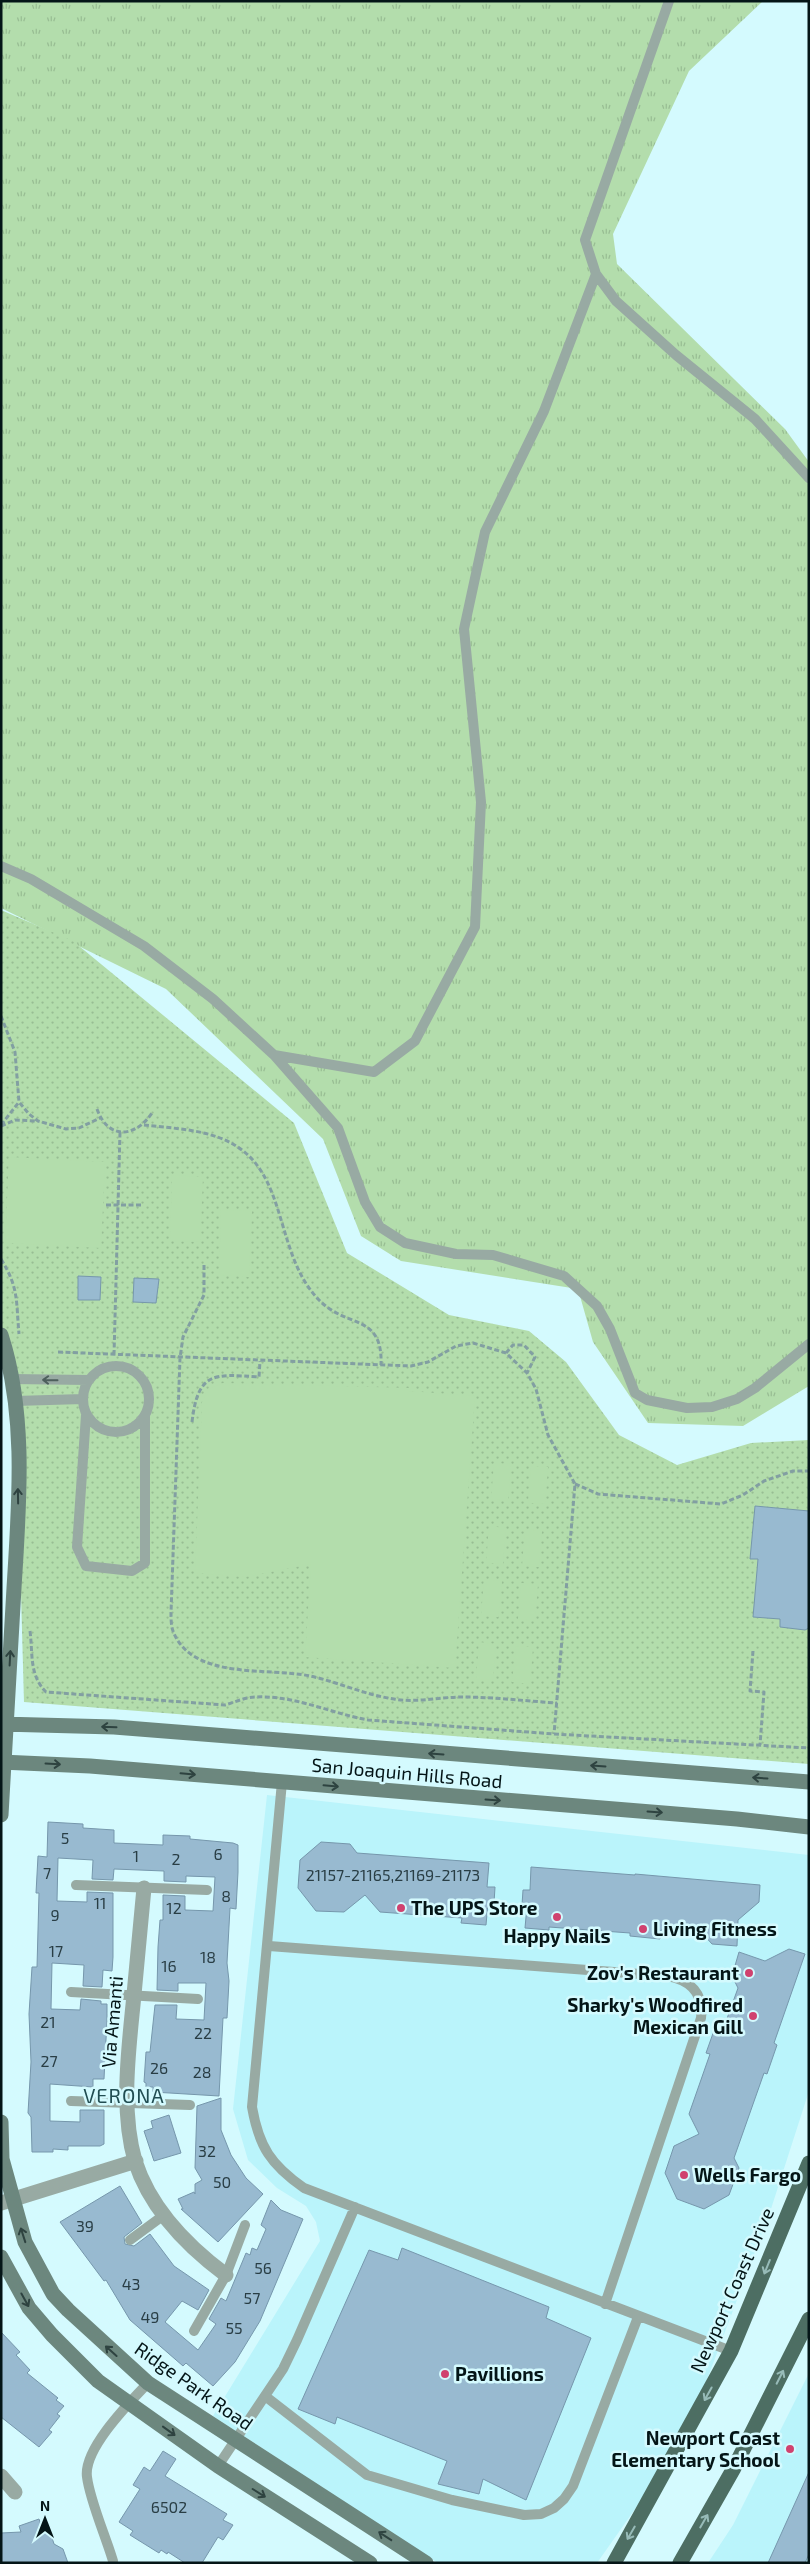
<svg xmlns="http://www.w3.org/2000/svg" width="810" height="2564" font-family="'Exo 2',sans-serif">
<style>
.built{fill:#baf4fb}
.grass{fill:url(#grass-tufts)}
.park{fill:url(#park-dots)}
.pitch{fill:#b3ddac}
.building{fill:#98bad0;stroke:#7697ac}
.lines{fill:none;stroke-linecap:round;stroke-linejoin:round}
.path{stroke:#829fa2;stroke-width:3;stroke-dasharray:5 2.5;stroke-linecap:butt}
.lane{stroke:#98aaa3;stroke-width:10}
.street{stroke:#98aaa3;stroke-width:15}
.secondary{stroke:#6c877e;stroke-width:15}
.primary{stroke:#4d6e63;stroke-width:15}
.oneway{stroke:#4e605d}
.oneway2{stroke:#2e4340}
.oneway3{stroke:#97bbb8}
.poi-dot{fill:#d0426f;stroke:#d4fafe;stroke-width:2}
.labels{text-anchor:middle;stroke-width:5;stroke-linejoin:round;paint-order:stroke}
.number-label{font-size:16px;fill:#293e45}
.street-label{font-size:19px;fill:#041517;stroke:#d4fafe}
.poi-label{font-size:19px;font-weight:bold;fill:#041517;stroke:#d4fafe;text-anchor:start}
.neighbourhood-label{font-size:20px;letter-spacing:1px;fill:#214d52;stroke:#d4fafe}
</style>
<defs>
<pattern id="grass-tufts" width="24" height="20" patternUnits="userSpaceOnUse" patternTransform="scale(1.25)"><rect width="24" height="20" fill="#b3ddac"/><path d="M3 7l-1-3M5 7V3M7 7l1-3M15 17l-1-3M17 17v-4M19 17l1-3" fill="none" stroke="#98bd93"/></pattern>
<pattern id="park-dots" width="8" height="8" patternUnits="userSpaceOnUse" patternTransform="scale(1.25)"><rect width="8" height="8" fill="#b3ddac"/><path d="M2 2h.1M6 6h.1" fill="none" stroke="#98bd93" stroke-width="1.8" stroke-linecap="round"/></pattern>
</defs>
<rect width="100%" height="100%" fill="#d4fafe"/>
<path class="built" d="M267,1795L809,1855V2091L770,2212L685,2438L597,2563H438L213,2416L320,2241L316,2222L306,2206L277,2188L248,2160L233,2109Z
M809,2373V2563H708L733,2525Z"/>
<path class="grass" d="M1,1H763L689,71L613,234L617,264L785,429L809,462V1386L743,1426L648,1423L593,1342L578,1289L401,1261L361,1236L323,1139L166,989L1,908Z"/>
<path class="park" d="M1,910L73,941L294,1123L347,1253L449,1315L529,1331L566,1362L619,1435L677,1465L751,1443L809,1440V1764L24,1702L15,1374L1,1329Z"/>
<path class="pitch" d="M9,1157L105,1162L101,1248L5,1243Z
M172,1175L203,1177L200,1242L170,1241Z
M221,1210L252,1211L249,1277L219,1275Z
M223,1383L409,1388V1391L475,1396L455,1668L305,1657L311,1564L245,1577L195,1573L202,1402L208,1389Z
M494,1463L511,1464L508,1501L491,1499Z
M531,1466L548,1467L545,1504L528,1503Z
M489,1526L506,1528L503,1564L486,1563Z
M525,1529L542,1531L539,1567L522,1566Z
M484,1579L502,1581L498,1617L481,1616Z
M521,1583L538,1584L535,1621L518,1619Z
M479,1642L496,1644L493,1680L476,1679Z
M516,1646L533,1647L530,1684L512,1682Z"/>
<path class="building" d="M78,1276L101,1277L100,1300H78Z
M134,1278L159,1279L156,1303L133,1302Z
M755,1506L809,1511V1628L805,1630L780,1627V1619L753,1617L758,1559H750Z
M48,1822L83,1824V1828L114,1830V1843L163,1845V1835L190,1836V1839L233,1843L238,1845V1872L236,1909L230,1908L227,1963L229,1981L227,2018H223L219,2096L153,2092V2087H146V2083L144,2082L146,2052H150L155,2005H177L176,2019L204,2020L206,1983H178V1991L157,1990L158,1947L160,1920H163V1895L185,1896V1910L213,1911L215,1877L186,1876V1882L164,1881V1871L114,1869L113,1880L92,1879L93,1860L58,1858L57,1901L87,1902V1892L113,1893V1957L112,1971L103,1970L102,1987L83,1986L84,1965L52,1963L51,2009L80,2010L81,1999L101,2001V2004H107V2020L104,2079H93V2087L50,2084V2121L80,2122V2110H104V2144L100,2146H68V2150L53,2149V2152H32L31,2117L28,2113L31,2062L29,2014L32,1967H37L39,1893H36L38,1856L47,1857Z
M321,1842L350,1844L357,1853L489,1863L487,1887H495L494,1903L488,1902L486,1925L461,1923L462,1918L380,1912L365,1895L344,1912L316,1911L298,1888L300,1860Z
M531,1867L635,1875V1874L760,1885L759,1902L738,1920L737,1946L712,1944L702,1933L661,1930L660,1939L630,1936V1933L549,1927V1930L525,1928L527,1906L522,1905L523,1890H530Z
M789,1949L805,1954L774,2043L777,2045L767,2074L764,2073L734,2158L739,2168L729,2195L704,2209L677,2199L665,2173L674,2146L699,2134L689,2114L710,2054L706,2053L716,2025L724,2027L738,1988L732,1976L739,1952L765,1961Z
M221,2098V2130L231,2155L246,2178L263,2194L218,2242L181,2209H183L178,2199L194,2192L195,2194V2184L202,2180L195,2168L197,2106Z
M169,2115L181,2153L154,2161L144,2131L153,2128L151,2121Z
M120,2186L142,2223L124,2237L125,2244L134,2246L150,2234L174,2266L209,2290L198,2310L182,2301L165,2322L198,2350L216,2324L209,2319L221,2298L226,2301L246,2253L250,2255L252,2248L257,2250L266,2229L261,2225L271,2200L281,2210L303,2219L260,2321L235,2362L213,2386L186,2363L183,2366L130,2320L106,2280L104,2281L60,2222Z
M402,2248L549,2307L546,2318L591,2338L526,2500L483,2479L479,2494L438,2484L447,2461L337,2417L335,2424L298,2409L369,2250L398,2260Z
M1,2332L20,2352L16,2355L30,2370L27,2373L58,2398L56,2400L64,2406L57,2414L60,2416L49,2430L52,2432L39,2447L1,2417Z
M163,2451L176,2459L165,2476L227,2514L223,2520L233,2525L223,2540L218,2537L202,2563H185L168,2552L167,2554L161,2550L159,2553L130,2535L133,2531L119,2522L140,2489L133,2485L144,2467L150,2471Z
M809,2472V2554L805,2563H768Z
M39,2519L43,2531H50L54,2544L63,2549L68,2563H1V2533L21,2532L19,2526Z"/>
<g class="lines">
<path class="path" d="M1,1016L15,1052L19,1102L29,1114L38,1121L66,1129L79,1128L100,1118
M97,1109C108,1140 135,1138 152,1113
M1,1125L19,1102
M144,1125C177,1129 214,1129 242,1150C287,1184 277,1257 319,1300C347,1329 383,1313 381,1365
M1,1126L15,1120L37,1121
M106,1205H142
M1,1259C19,1288 16,1301 19,1334
M204,1265V1295L183,1337L180,1358L171,1613C171,1618 171,1626 173,1631C192,1681 269,1667 310,1676C338,1682 365,1695 394,1699C416,1703 440,1697 462,1697C493,1697 525,1701 557,1703
M58,1352L411,1366L428,1362L456,1346L473,1343L506,1353L527,1373L536,1389L548,1435L575,1484L554,1734
M506,1353L513,1345H524L535,1357L527,1373
M114,1355L120,1132
M192,1422C198,1371 214,1374 259,1377L260,1361
M575,1484L598,1494L721,1504L743,1495L764,1481L793,1471H809
M30,1631C33,1654 29,1675 46,1692L225,1705C235,1702 246,1697 255,1697C294,1695 330,1713 368,1720L554,1734L809,1748
M753,1651L750,1691L764,1692L760,1745"/>
<path class="lane" d="M669,1L585,240L596,274L616,301L676,355L755,419L809,478
M1,866L31,879L144,946L213,999L274,1055L338,1128L365,1202L380,1227L405,1243L456,1254L493,1255L564,1276L597,1306L610,1329L635,1393L647,1400L687,1408L712,1407L737,1399L755,1388L809,1344
M274,1055L374,1072L415,1041L475,927L481,802L464,629L485,532L544,411L596,274
M83 1399a33 33 0 1 1 66 0a33 33 0 1 1-66 0Z
M11,1379L89,1380
M15,1401L83,1399
M86,1415L77,1547L86,1566L132,1571L145,1563V1416
M282,1782L252,2107C259,2147 271,2165 304,2188L731,2351
M76,1885L207,1890
M269,1946L667,1976C691,1980 704,1994 701,2018L605,2304
M71,1992L198,1999
M71,2101L190,2105
M130,2240L164,2215
M194,2331L226,2275L245,2225
M265,2396L367,2475L452,2500L524,2515L541,2514L554,2508L564,2499L573,2486L638,2317
M218,2466L283,2369L297,2340L355,2207
M113,2561C106,2537 90,2501 87,2477C83,2449 130,2402 148,2383"/>
<path class="street" d="M144,1888C140,1927 137,1966 133,2005C128,2055 121,2112 135,2161C150,2208 187,2246 226,2275
M1,2203L136,2161
M1,2476L15,2492"/>
<path class="secondary" d="M1,1335C27,1415 19,1505 14,1588C10,1663 6,1739 1,1815
M1,1724L114,1727L809,1782
M1,1762L90,1766L737,1819L809,1827
M1,2122L2,2159L25,2242L53,2294L68,2310L148,2383L426,2563
M1,2257L29,2308L52,2335L98,2381L218,2466L370,2563"/>
<path class="primary" d="M614,2563L731,2351L809,2163
M680,2563L734,2468L809,2319"/>
</g>
<defs><path id="oneway-shaft" d="M-6 0H5M1.5-3L5.5 0L1.5 3" fill="none" stroke-width="1.6" stroke-linecap="round" stroke-linejoin="round" transform="scale(1.25)"/></defs>
<use class="oneway" href="#oneway-shaft" transform="translate(50 1380) rotate(-179)"/>
<g class="oneway2">
<use href="#oneway-shaft" transform="translate(18 1496) rotate(-91)"/>
<use href="#oneway-shaft" transform="translate(10 1658) rotate(-87)"/>
<use href="#oneway-shaft" transform="translate(109 1727) rotate(-178)"/>
<use href="#oneway-shaft" transform="translate(436 1754) rotate(-176)"/>
<use href="#oneway-shaft" transform="translate(53 1764) rotate(3)"/>
<use href="#oneway-shaft" transform="translate(598 1766) rotate(-176)"/>
<use href="#oneway-shaft" transform="translate(188 1774) rotate(5)"/>
<use href="#oneway-shaft" transform="translate(760 1778) rotate(-176)"/>
<use href="#oneway-shaft" transform="translate(331 1786) rotate(5)"/>
<use href="#oneway-shaft" transform="translate(493 1800) rotate(4)"/>
<use href="#oneway-shaft" transform="translate(655 1812) rotate(4)"/>
<use href="#oneway-shaft" transform="translate(23 2235) rotate(-108)"/>
<use href="#oneway-shaft" transform="translate(25 2300) rotate(61)"/>
<use href="#oneway-shaft" transform="translate(111 2351) rotate(-138)"/>
<use href="#oneway-shaft" transform="translate(169 2431) rotate(36)"/>
<use href="#oneway-shaft" transform="translate(259 2493) rotate(32)"/>
<use href="#oneway-shaft" transform="translate(385 2536) rotate(-147)"/>
</g>
<g class="oneway3">
<use href="#oneway-shaft" transform="translate(767 2267) rotate(112)"/>
<use href="#oneway-shaft" transform="translate(780 2377) rotate(-63)"/>
<use href="#oneway-shaft" transform="translate(708 2394) rotate(119)"/>
<use href="#oneway-shaft" transform="translate(704 2521) rotate(-60)"/>
<use href="#oneway-shaft" transform="translate(631 2533) rotate(120)"/>
</g>
<g class="poi-dot">
<circle cx="401" cy="1908" r="5"/>
<circle cx="557" cy="1917" r="5"/>
<circle cx="643" cy="1929" r="5"/>
<circle cx="749" cy="1973" r="5"/>
<circle cx="753" cy="2016" r="5"/>
<circle cx="684" cy="2175" r="5"/>
<circle cx="445" cy="2374" r="5"/>
<circle cx="790" cy="2449" r="5"/>
</g>
<g class="labels">
<g class="number-label">
<text x="65" y="1844">5</text>
<text x="218" y="1860">6</text>
<text x="136" y="1862">1</text>
<text x="176" y="1865">2</text>
<text x="47" y="1879">7</text>
<text x="393" y="1881">21157-21165,21169-21173</text>
<text x="226" y="1902">8</text>
<text x="100" y="1909">11</text>
<text x="174" y="1914">12</text>
<text x="55" y="1921">9</text>
<text x="56" y="1957">17</text>
<text x="208" y="1963">18</text>
<text x="169" y="1972">16</text>
<text x="48" y="2028">21</text>
<text x="203" y="2039">22</text>
<text x="49" y="2067">27</text>
<text x="159" y="2074">26</text>
<text x="202" y="2078">28</text>
<text x="207" y="2157">32</text>
<text x="222" y="2188">50</text>
<text x="85" y="2232">39</text>
<text x="263" y="2274">56</text>
<text x="131" y="2290">43</text>
<text x="252" y="2304">57</text>
<text x="150" y="2323">49</text>
<text x="234" y="2334">55</text>
<text x="169" y="2513">6502</text>
</g>
<g class="street-label">
<text transform="translate(407 1773) rotate(5)" y="7">San Joaquin Hills Road</text>
<text transform="translate(112 2022) rotate(-85)" y="7">Via Amanti</text>
<text transform="translate(732 2290) rotate(-66)" y="7">Newport Coast Drive</text>
<text transform="translate(194 2386) rotate(35)" y="7">Ridge Park Road</text>
</g>
<g class="poi-label">
<text x="411" y="1915">The UPS Store</text>
<text x="653" y="1936">Living Fitness</text>
<text x="557" y="1943" text-anchor="middle">Happy Nails</text>
<text x="739" y="1980" text-anchor="end">Zov's Restaurant</text>
<text x="743" y="2012" text-anchor="end">Sharky's Woodfired<tspan x="743" dy="22">Mexican Gill</tspan></text>
<text x="694" y="2182">Wells Fargo</text>
<text x="455" y="2381">Pavillions</text>
<text x="780" y="2445" text-anchor="end">Newport Coast<tspan x="780" dy="22">Elementary School</tspan></text>
</g>
<g class="neighbourhood-label">
<text x="124" y="2103">VERONA</text>
</g>
</g>
<rect width="810" height="2564" fill="none" stroke="#041517" stroke-width="5"/>
<g transform="translate(45 2519)" stroke="#d4fafe" stroke-width="4" paint-order="stroke">
<path d="M0-4L9 19L0 12L-9 19Z" fill="#041517"/>
<text y="-8" font-size="14" font-weight="bold" text-anchor="middle" fill="#041517">N</text>
</g>
</svg>
